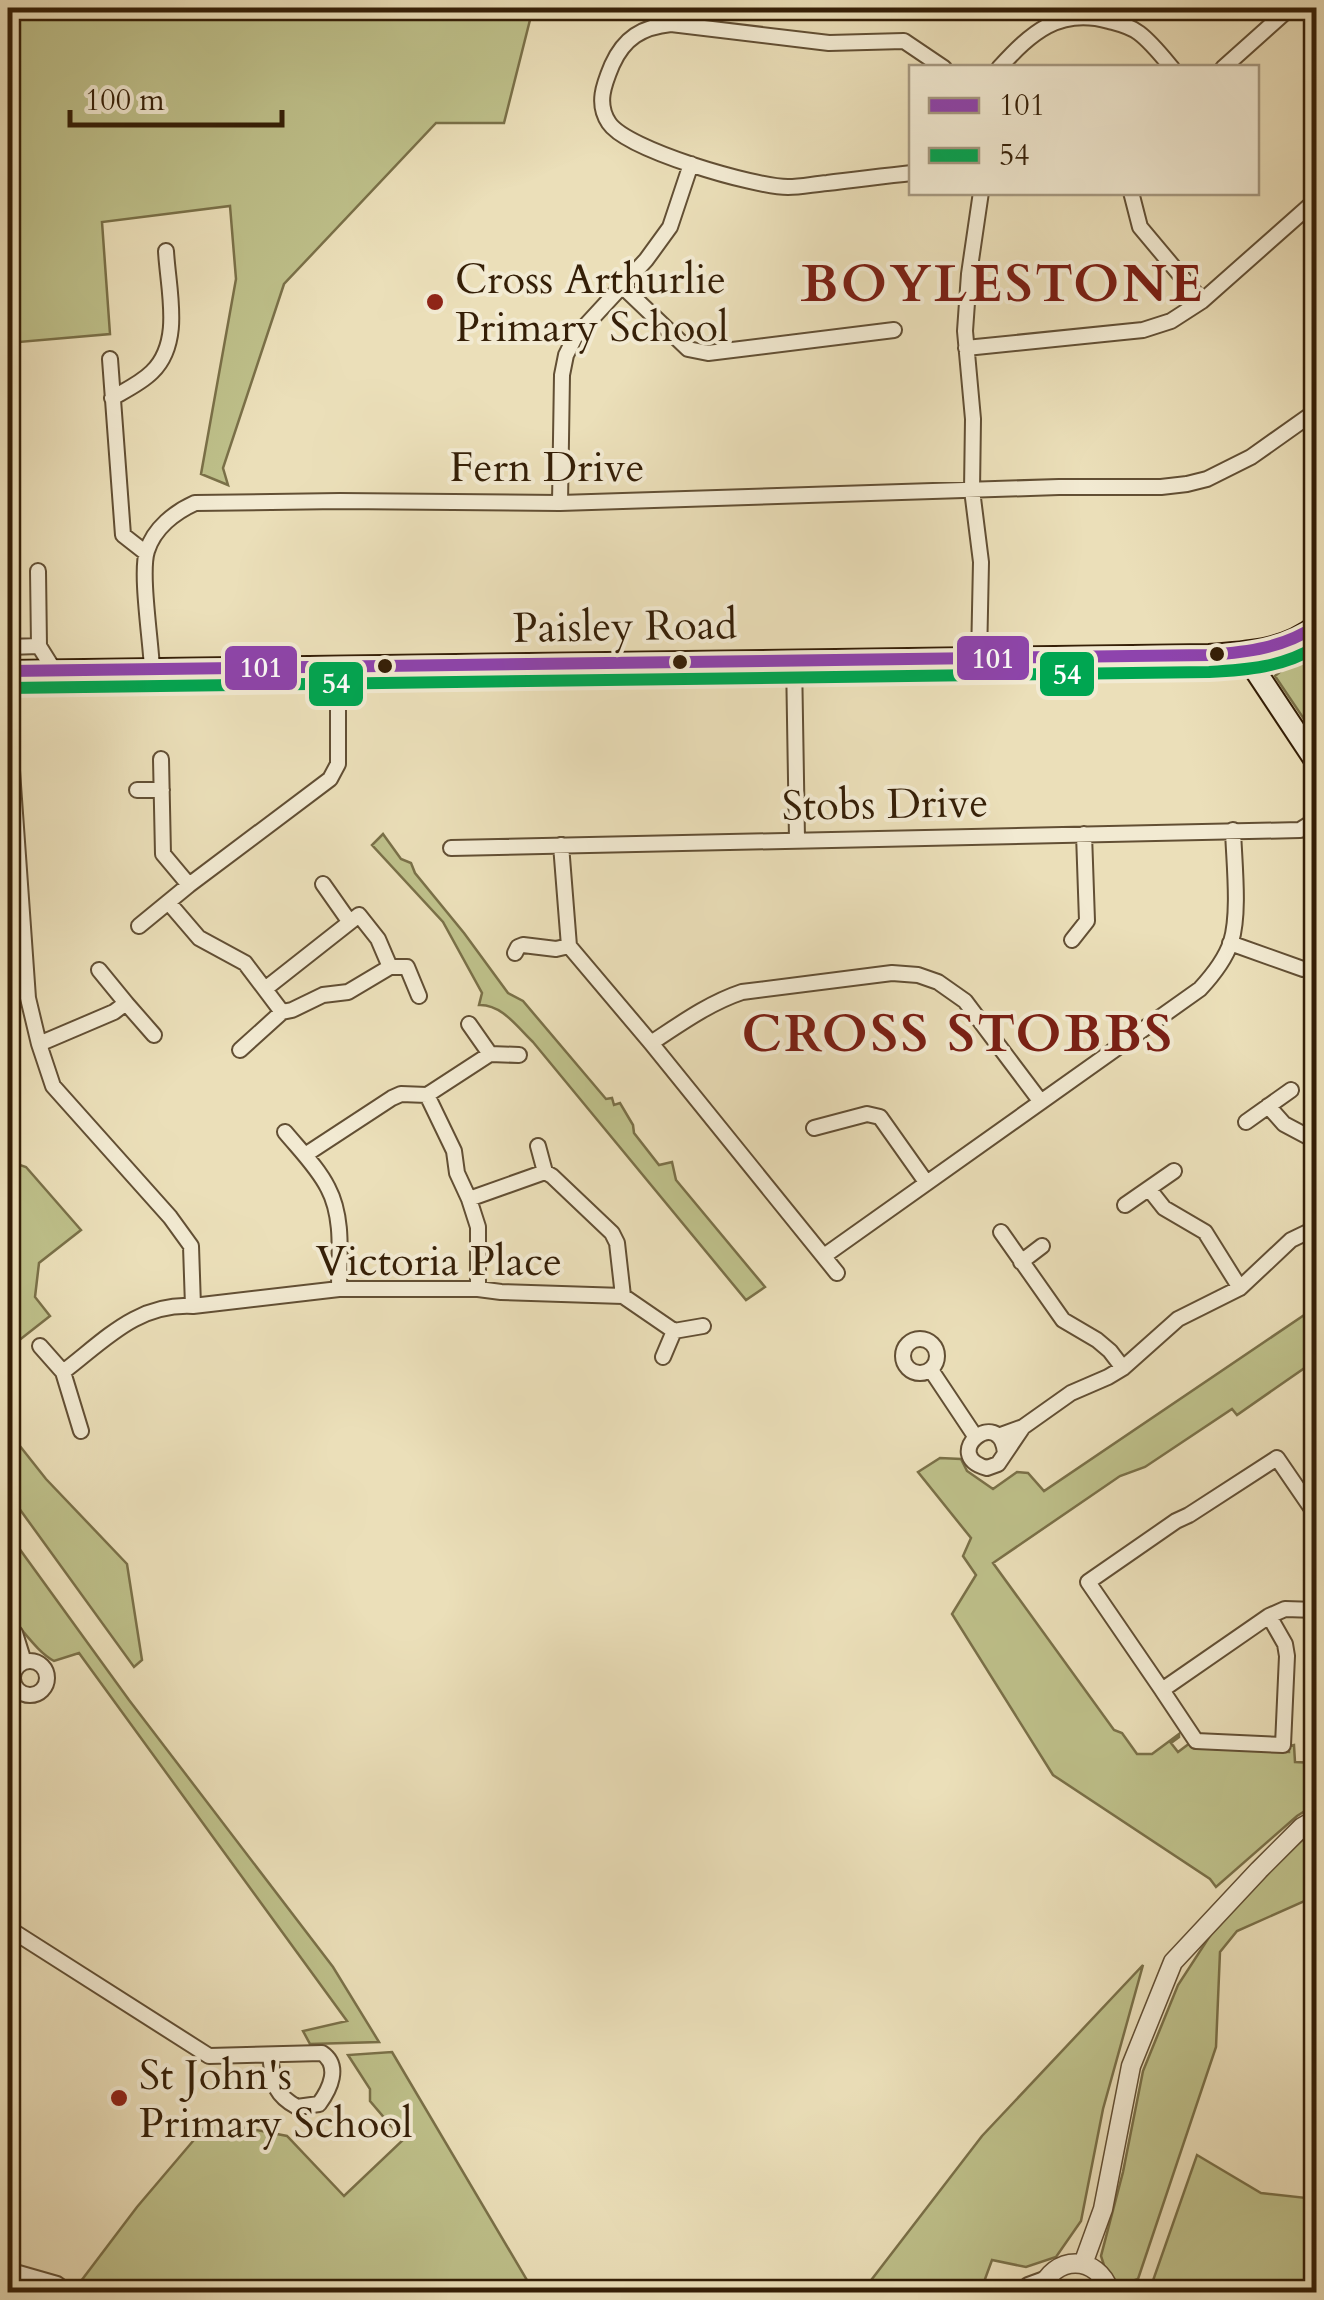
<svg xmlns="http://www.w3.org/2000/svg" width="1324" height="2300" font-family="Cardo,serif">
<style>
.green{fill:#bec08a;stroke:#7a7048;stroke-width:2.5}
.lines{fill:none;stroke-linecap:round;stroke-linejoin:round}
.minor-casing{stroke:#624f34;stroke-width:18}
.tertiary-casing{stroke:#624f34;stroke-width:21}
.secondary-casing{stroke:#351f07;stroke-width:24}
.minor{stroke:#f2ead2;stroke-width:14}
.tertiary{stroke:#f2ead2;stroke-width:18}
.secondary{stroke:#f2ead2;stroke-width:20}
.bus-1-casing{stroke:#f2ead2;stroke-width:20}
.bus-2-casing{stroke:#f2ead2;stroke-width:20}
.bus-1{stroke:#8e44ad;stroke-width:12}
.bus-2{stroke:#00a651;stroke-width:12}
.poi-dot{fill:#8f2418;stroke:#f2ead2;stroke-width:4}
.bus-dot{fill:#351f07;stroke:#f2ead2;stroke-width:4}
.labels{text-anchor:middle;stroke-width:8;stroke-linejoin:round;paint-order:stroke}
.poi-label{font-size:42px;fill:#351f07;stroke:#f2ead2;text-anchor:start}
.street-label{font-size:42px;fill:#351f07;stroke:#f2ead2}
.district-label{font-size:52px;font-weight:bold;letter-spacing:2.5px;fill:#7a1f14;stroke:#f2ead2}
.line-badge{stroke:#f2ead2;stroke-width:4}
.badge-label{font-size:28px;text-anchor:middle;font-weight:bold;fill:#fff}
</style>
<rect width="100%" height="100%" fill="#ebdfb9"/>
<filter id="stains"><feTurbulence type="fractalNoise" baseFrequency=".002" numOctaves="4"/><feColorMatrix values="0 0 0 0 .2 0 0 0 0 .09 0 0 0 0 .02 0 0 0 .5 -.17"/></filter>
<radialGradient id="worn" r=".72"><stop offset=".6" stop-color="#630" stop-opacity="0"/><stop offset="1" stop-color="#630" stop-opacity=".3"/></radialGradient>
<path class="green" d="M8,8H533L504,123H436L284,284L223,468L228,485L201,474L236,279L230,206L102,222L110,334L8,343Z
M1316,641V737L1275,676Z
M383,834L401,859L411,863L415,873L464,933L508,993L523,1001L606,1099L612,1098L614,1105L620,1103L633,1125L634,1133L659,1165L672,1162L676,1180L765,1287L746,1300L533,1042C518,1028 502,1004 479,1005L482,993L443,922L372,845Z
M8,1161L26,1167L81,1230L39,1263L35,1297L50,1316L8,1349Z
M1316,1307V1360L1237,1415L1232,1409L1145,1467L1120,1476L993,1563L1114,1730L1122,1733L1137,1754H1152L1179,1734V1737L1171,1743L1178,1752L1190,1743L1194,1748L1289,1752V1746L1294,1745L1295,1762L1316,1763V1804L1297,1816L1216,1887L1210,1879L1053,1775L952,1614L976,1575L963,1556L971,1538L918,1472L940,1458L961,1459L967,1471L993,1489L1017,1472L1028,1473L1044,1491Z
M8,1431L46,1479L127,1564L142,1660L134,1667L8,1493Z
M8,1533L129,1700L333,1967L379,2042L310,2044L303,2031L347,2021L79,1653L54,1661C36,1651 23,1629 8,1615Z
M1316,1828V1896L1237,1931L1220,1952L1216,2047L1138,2279L1124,2284L1108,2278L1101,2256L1123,2172L1143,2071L1178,1985L1217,1925L1272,1866Z
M1143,1965L1103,2109L1081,2221L1056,2257L1026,2267L992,2260L981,2290L984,2292H862L982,2136Z
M392,2052L534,2292H84L78,2285L137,2207L210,2121L287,2136L344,2196L403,2140L370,2101V2089L348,2055Z
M1197,2155L1261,2193L1316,2199V2292H1149Z"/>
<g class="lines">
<defs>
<path id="minor" d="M999,68C1031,33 1059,7 1109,21C1120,24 1130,26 1139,33C1151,42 1162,56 1172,68
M1223,68L1290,8
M912,173C883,176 855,180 827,183C814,184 801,187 788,187C755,187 627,150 609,123C596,104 604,84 612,65C624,38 642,27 671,24L829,43L904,41L944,68
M1131,192L1140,227L1202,301
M622,286L688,349L708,353L894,330
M966,348L1143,330L1171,321L1202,301L1316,200
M110,359L123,535L146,553
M112,398C126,390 141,383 152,372C183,342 168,290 166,251
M560,503L562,375L566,355L575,337L646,260L670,227L691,164
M38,571L39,646L54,670
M8,647L39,646
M794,659L797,839
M979,659L981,562L972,490L973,419L965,331L969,274L981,192
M152,669C151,642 140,573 147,551C154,528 175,512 195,503L340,501L560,503L1059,487H1161L1187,484L1207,479L1251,457L1316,411
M8,714L28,998L39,1044L53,1086L170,1217L191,1246L193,1306
M161,759L163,854L189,885
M137,790H162
M561,845L569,946L651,1043L837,1273
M451,848L1300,830L1316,820
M323,884L349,921
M169,903L199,938L245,963L282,1012L292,1010L323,995L348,992L390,967L378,939L359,915L265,989
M139,926L189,885L330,779L338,764V667
M1072,940L1087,921L1084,834
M1230,943L1303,969L1316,966
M515,953L518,947L523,945L556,949L569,946
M390,967H407L419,996
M99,970L126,1003
M469,1024L490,1054
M651,1043C680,1024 709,1003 742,992L892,973L918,975L938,982L965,1001L1041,1102
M39,1044L114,1012L126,1003L154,1035
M240,1050L282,1012
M427,1095L454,1151L457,1173L469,1199L478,1227V1289
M1268,1106L1284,1124L1316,1141
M1246,1122L1291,1090
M814,1128L867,1114L880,1117L926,1182
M285,1132C300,1150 318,1168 328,1188C344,1218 339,1257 339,1289
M538,1146L545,1172
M305,1155L392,1098L401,1094L427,1095L490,1054L519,1055
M1149,1189L1164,1208L1205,1232L1240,1288
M469,1199L545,1172L552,1176L612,1233L617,1243L623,1296
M1125,1205L1174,1171
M1001,1232L1063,1320L1097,1340L1110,1351L1123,1368
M824,1256L1200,989C1213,975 1225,960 1231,942C1240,913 1234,862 1233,830
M1021,1262L1042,1246
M674,1331L703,1326
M903 1356a17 17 0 1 1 34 0a17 17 0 1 1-34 0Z
M40,1346L63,1372
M931,1370L975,1436
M1023,1427L1071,1393L1108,1377L1123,1368L1178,1319L1240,1288L1291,1240L1316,1228
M81,1431L63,1372C105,1340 137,1303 193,1306L339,1289H478L501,1292L623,1296L674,1331L663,1357
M998,1436L1023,1427L998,1464L987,1468C939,1455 1000,1404 1005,1453
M1316,1515L1277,1458L1189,1515L1176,1521L1088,1582L1162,1690L1269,1616L1285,1609L1316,1610
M8,1627L15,1633L24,1662
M13 1678a17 17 0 1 1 34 0a17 17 0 1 1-34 0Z
M1162,1690L1196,1741L1283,1745L1287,1656L1285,1644L1269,1616
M8,1928L209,2056L322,2053C341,2066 330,2089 319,2104L297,2107C272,2093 274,2082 270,2056
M8,2270L57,2284L68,2292
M1027,2292L1028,2285L1047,2278"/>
<path id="tertiary" d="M1083,2264L1103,2209L1131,2066L1173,1962L1259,1870L1302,1827L1316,1819
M1040,2292C1053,2254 1098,2254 1110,2292"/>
<path id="secondary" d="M1243,652L1316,762
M8,671L1209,655C1248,652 1284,651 1316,626"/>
</defs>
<use href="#minor" class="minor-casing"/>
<use href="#tertiary" class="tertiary-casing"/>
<use href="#secondary" class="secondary-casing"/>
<use href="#minor" class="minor"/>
<use href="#tertiary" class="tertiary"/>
<use href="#secondary" class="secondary"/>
<defs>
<path id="bus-1" d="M8,671L1209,655C1248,652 1283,648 1316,626"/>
<path id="bus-2" d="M8,688L1209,672C1247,670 1283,667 1316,647"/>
</defs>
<use href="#bus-1" class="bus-1-casing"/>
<use href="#bus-2" class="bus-2-casing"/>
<use href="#bus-1" class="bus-1"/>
<use href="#bus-2" class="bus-2"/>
</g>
<g class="poi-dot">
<circle cx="435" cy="302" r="10"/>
<circle cx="119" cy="2098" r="10"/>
</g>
<g class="bus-dot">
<circle cx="1217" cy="654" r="9"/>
<circle cx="680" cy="662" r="9"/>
<circle cx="385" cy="666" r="9"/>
</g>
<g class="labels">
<g class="poi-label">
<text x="455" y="293">Cross Arthurlie<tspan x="455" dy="48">Primary School</tspan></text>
<text x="139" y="2089">St John's<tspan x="139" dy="48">Primary School</tspan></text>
</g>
<g class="street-label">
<text x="547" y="481">Fern Drive</text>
<text transform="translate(625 625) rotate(-1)" y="15">Paisley Road</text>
<text transform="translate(885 803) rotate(-1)" y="15">Stobs Drive</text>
<text x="439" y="1275">Victoria Place</text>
</g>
<g class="district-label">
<text x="1003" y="301">BOYLESTONE</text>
<text x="958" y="1051">CROSS STOBBS</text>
</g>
</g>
<g class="line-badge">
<rect x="955" y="634" width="76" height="48" rx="10" fill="#8e44ad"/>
<rect x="223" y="644" width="76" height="48" rx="10" fill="#8e44ad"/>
<rect x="1038" y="650" width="58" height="48" rx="10" fill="#00a651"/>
<rect x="307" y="660" width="58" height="48" rx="10" fill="#00a651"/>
</g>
<g class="badge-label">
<text x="993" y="668">101</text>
<text x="261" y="677">101</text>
<text x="1067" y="684">54</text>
<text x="336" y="693">54</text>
</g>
<rect width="1324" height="2300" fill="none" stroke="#ebdfb9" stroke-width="40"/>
<rect x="10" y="10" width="1304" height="2280" fill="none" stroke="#351f07" stroke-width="5"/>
<rect x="20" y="20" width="1284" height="2260" fill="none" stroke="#351f07" stroke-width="2.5"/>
<rect x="909" y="65" width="350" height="130" fill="#f2ead2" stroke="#a69981" stroke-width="2.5"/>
<rect x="929" y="98" width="50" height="15" fill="#8e44ad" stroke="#a69981" stroke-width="2.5"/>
<text x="999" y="115" font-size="30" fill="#351f07">101</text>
<rect x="929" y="148" width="50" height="15" fill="#00a651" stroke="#a69981" stroke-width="2.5"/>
<text x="999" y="165" font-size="30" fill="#351f07">54</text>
<path d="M70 110v15h212v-15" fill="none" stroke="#351f07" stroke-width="5"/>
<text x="85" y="110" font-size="30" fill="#351f07" stroke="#f2ead2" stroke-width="8" paint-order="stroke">100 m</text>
<rect width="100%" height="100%" filter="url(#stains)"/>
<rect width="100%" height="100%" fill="url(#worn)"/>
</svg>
